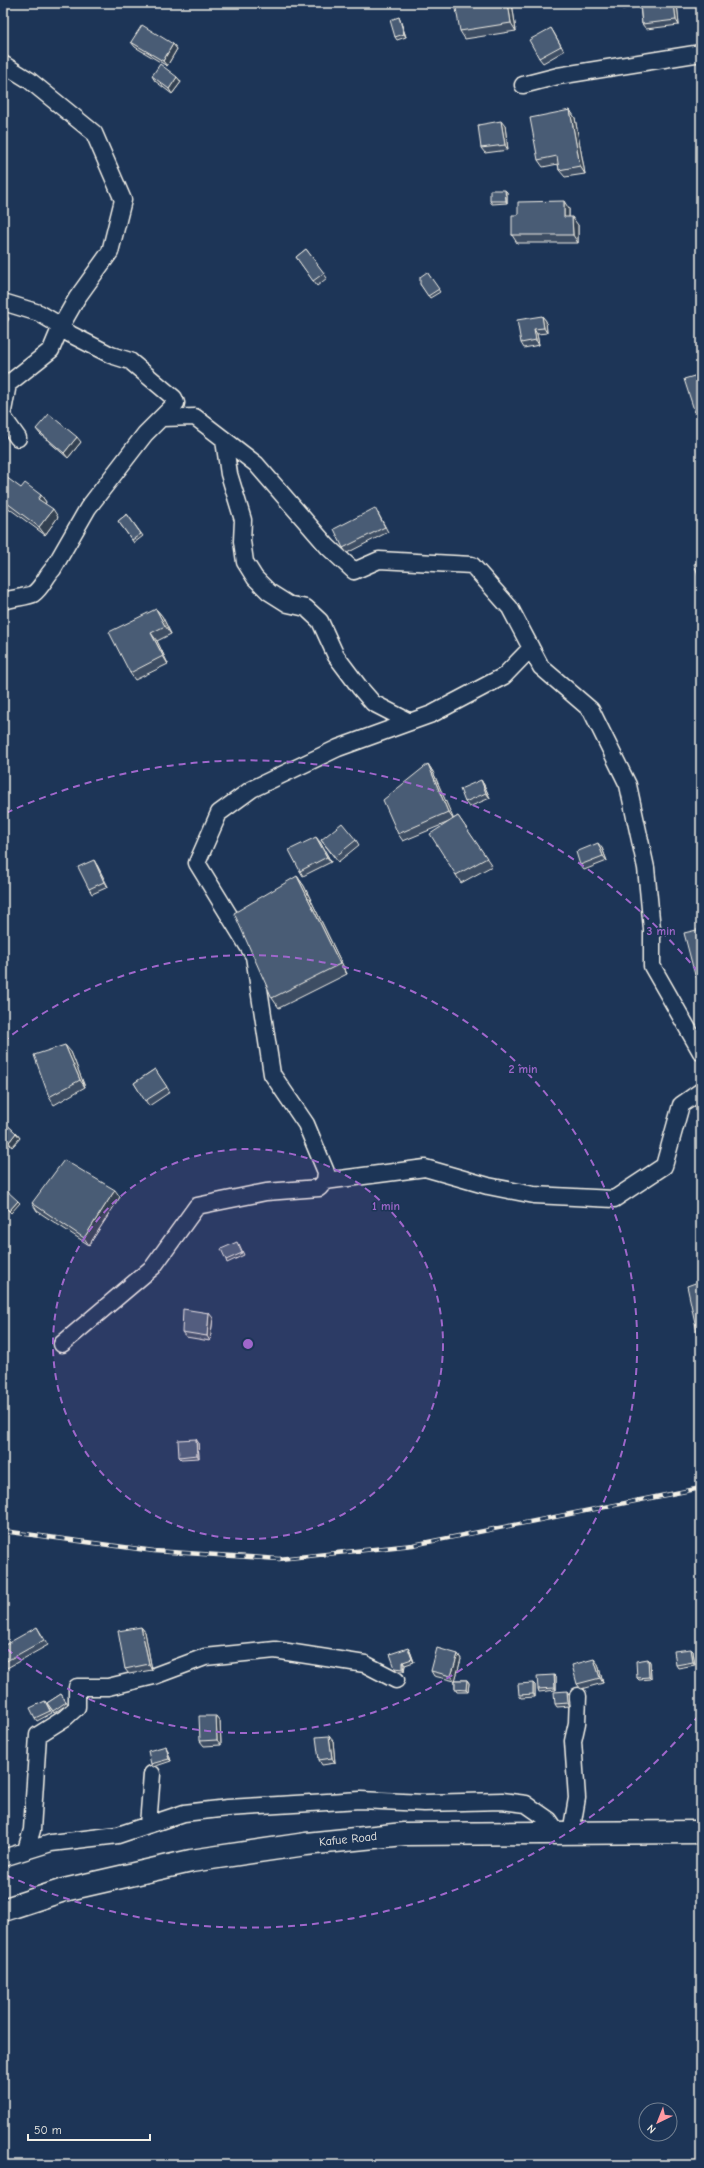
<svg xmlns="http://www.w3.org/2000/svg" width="704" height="2168" font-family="'Comic Neue',sans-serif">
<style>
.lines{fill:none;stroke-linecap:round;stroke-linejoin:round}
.minor-casing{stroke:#f4f1e8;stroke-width:19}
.trunk-casing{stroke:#f4f1e8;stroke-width:25}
.minor{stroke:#1d3557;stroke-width:16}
.trunk{stroke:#1d3557;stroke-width:22}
.rail-casing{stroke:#f4f1e8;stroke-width:4.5}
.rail{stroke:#1d3557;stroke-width:3;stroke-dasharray:9;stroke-linecap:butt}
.wall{fill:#3e4e64;stroke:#f4f1e8}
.shaded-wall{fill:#324051;stroke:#f4f1e8}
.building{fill:#485b74;stroke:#f4f1e8}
.ring{fill:none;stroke:#9f67cb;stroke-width:2;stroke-dasharray:7 5}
.labels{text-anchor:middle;stroke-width:3;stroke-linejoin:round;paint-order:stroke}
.street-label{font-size:12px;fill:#f4f1e8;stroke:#1d3557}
.centre{fill:#9f67cb;stroke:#1d3557;stroke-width:2}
.ring-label{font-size:12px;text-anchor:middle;font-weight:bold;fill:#9f67cb;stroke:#1d3557;stroke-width:3;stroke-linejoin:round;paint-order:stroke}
</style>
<rect width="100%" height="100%" fill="#1d3557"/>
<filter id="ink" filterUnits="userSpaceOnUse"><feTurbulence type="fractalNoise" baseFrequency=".025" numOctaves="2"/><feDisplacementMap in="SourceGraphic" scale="8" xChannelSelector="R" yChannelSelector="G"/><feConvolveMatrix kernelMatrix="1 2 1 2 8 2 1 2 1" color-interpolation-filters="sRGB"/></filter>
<g filter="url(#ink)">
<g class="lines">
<defs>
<path id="minor" d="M3,64L29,80L94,133L123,200L110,252L77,298L61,326L51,350L8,384L3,411
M523,85L558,76L701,53
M3,302L39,313L61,326L70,334L111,355L130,361L174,398L176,403L145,434L88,508L53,569C46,576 42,588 33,594C30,596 9,599 3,601
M3,417L18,438
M162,418L195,417L256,464L328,547L354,571L379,560L472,565L510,608L541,667L591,710L628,785L646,868L652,929V966L701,1052
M224,440L229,474L243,520L242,541L245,562L255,578L269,592L288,604L306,608L320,621L336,656L360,688L373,703L410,722
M325,1181L425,1168L488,1186L534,1195L614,1199L664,1166L681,1105L701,1091
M62,1344L153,1267L197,1206L266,1192L319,1188L325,1181L326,1172L306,1124L272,1074L254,956L197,863L219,813L252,789L338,748L432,714L504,676L531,648
M148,1825L152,1774
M571,1833L577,1798L573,1741L577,1723L578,1696
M26,1850L32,1830L38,1735L65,1718L77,1707V1687H108L154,1676L205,1657L275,1650L365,1664L396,1680
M3,1858L51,1843L118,1835L184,1813L228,1808L360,1800L424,1803L502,1801L526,1804L549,1820L558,1833"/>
<path id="trunk" d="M3,1910L64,1890L191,1861L306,1844L404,1834L701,1832"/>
</defs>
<use href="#minor" class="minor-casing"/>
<use href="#trunk" class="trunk-casing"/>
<use href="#minor" class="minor"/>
<use href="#trunk" class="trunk"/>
<defs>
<path id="rail" d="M3,1531L154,1551L279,1559L413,1545L701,1488"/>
</defs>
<use href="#rail" class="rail-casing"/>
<use href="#rail" class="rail"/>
</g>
<path class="wall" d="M512,3L516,31L465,39L460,31Z
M619,3H677L679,25L646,29L642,24L640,7L622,9Z
M400,20L406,37L397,40L395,37Z
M551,28L554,33L564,51L543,63L539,58Z
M131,42L173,44L177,49L167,66L135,47Z
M152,76L177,77L181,82L172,94L155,81Z
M570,110L575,118L585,174L565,177L559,170L558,164L543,167L538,160Z
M505,126L508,150L485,153L481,148Z
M507,192V203L492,204L490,201Z
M569,209V217L578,225V243H517L512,235L518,215Z
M306,249L327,278L317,286L296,257Z
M427,272L440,292L430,298L420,284Z
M542,316L546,321L547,333L537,334L539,345L524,348L521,343Z
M701,374V423L696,416Z
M36,429L81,442L68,458L40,434Z
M3,481L21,488L41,495L46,502L45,504L58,517L45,535L3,504Z
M378,513L388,532L347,553L343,548Z
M127,514L143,536L134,543L118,521Z
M156,609L162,616L171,634L157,641L168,664L135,680L130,673Z
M428,764L433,772L453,819L458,816L492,866L461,883L456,875L449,822L403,841L398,834Z
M481,780L484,785L490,798L469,807L465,802Z
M321,840H356L359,845L338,862Z
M320,842L331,862L303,876L300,871Z
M602,848L607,861L584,870L580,865Z
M97,865L108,887L92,894L89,889Z
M297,876L304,886L347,974L279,1008L272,998Z
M701,929V982L700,983L695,975Z
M71,1052L85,1087L54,1105L49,1097Z
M155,1069L170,1092L149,1106L134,1083Z
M3,1121L16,1133L20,1138L12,1147L5,1141L3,1143Z
M120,1197L89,1245L37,1211L32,1203Z
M239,1244L244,1255L227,1263L226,1260Z
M213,1318L210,1341L186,1337L182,1332Z
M198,1442L199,1458L181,1459L179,1457Z
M37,1627L48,1645L7,1668L3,1663Z
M141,1627L145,1632L152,1670L129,1674L125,1669Z
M691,1649L693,1651L695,1665L678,1668L676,1665Z
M410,1651L414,1662L405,1665L404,1671H397L395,1668Z
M458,1654L461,1659L455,1680H467L469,1683L468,1692H457L455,1689V1680V1681L434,1676L431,1671Z
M648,1659L650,1662L651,1679L639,1680L637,1678Z
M598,1664L603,1683L581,1689L577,1684Z
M556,1677V1690L539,1692L538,1689Z
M533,1683L535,1685V1697L521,1698L519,1695Z
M61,1694L68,1704L54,1713L47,1703Z
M569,1694L570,1706L557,1707L555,1704Z
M45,1701L52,1713L37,1721L35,1718Z
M220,1721L221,1745L204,1746L200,1741Z
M333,1741L335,1763L322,1765L319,1760Z
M167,1749L171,1761L153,1767L151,1764Z
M3,1821L8,1834L3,1836Z"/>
<path class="shaded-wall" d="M508,3H512L516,31L511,23Z
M674,3H677L679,25L676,20Z
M399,17L400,20L406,37L404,34Z
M173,44L177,49L167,66L163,61Z
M177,77L181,82L172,94L169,89Z
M570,110L575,118L585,174L580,166Z
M501,121L505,126L508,150L505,145Z
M505,190L507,192V203L506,201Z
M564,201L569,209V225L564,217Z
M572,217L578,225V243L573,235Z
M4,311L9,319L3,328V312Z
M542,316L546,321L547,333L544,328Z
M534,329L537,334L539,345L536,340Z
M77,437L81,442L68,458L64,453Z
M41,495L46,502L44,506L38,499Z
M53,509L58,517L45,535L39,527Z
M156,609L162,616L171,634L165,626Z
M151,633L157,641L168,664L163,656Z
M428,764L433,772L454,820L448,812Z
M481,780L484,785L490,798L486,793Z
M316,837L320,842L331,862L327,857Z
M598,843L602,848L607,861L603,856Z
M94,860L97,865L108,887L104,882Z
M297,876L304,886L347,974L340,964Z
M65,1045L71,1052L85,1087L80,1080Z
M16,1133L20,1138L12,1147L9,1142Z
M3,1138L5,1141L3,1143Z
M115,1190L120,1197L89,1245L84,1238Z
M18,1201L20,1203L11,1213L9,1211Z
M209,1313L213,1318L210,1341L207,1336Z
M196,1439L198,1442L199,1458L197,1455Z
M141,1627L145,1632L152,1670L149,1664Z
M408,1648L410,1651L414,1662L412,1659Z
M691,1649L693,1651L695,1665L693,1662Z
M458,1654L461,1659L455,1681L451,1676Z
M594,1659L598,1664L603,1683L600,1678Z
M648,1659L650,1662L651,1679L649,1677Z
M403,1662L405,1665L404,1671L403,1669Z
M554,1675L556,1677V1690L555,1688Z
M467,1680L469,1683L468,1692L466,1690Z
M533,1683L535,1685V1697L533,1694Z
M567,1691L569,1694L570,1706L568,1703Z
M216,1716L220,1721L221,1745L217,1740Z
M329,1736L333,1741L335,1763L332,1758Z
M166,1746L171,1761L169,1759Z
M3,1821L8,1834L5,1829L3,1825Z"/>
<path class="building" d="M455,3H508L511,23L460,31Z
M619,3H630L619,4Z
M640,3H674L676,20L642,24Z
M399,17L404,34L395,37L390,20Z
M142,25L173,44L163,61L131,42Z
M551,28L561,46L539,58L529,40Z
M160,64L177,77L169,89L152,76Z
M570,110L580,166L559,170L557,156L538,160L530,118Z
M501,121L505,145L481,148L478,125Z
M701,181V197H700L698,182Z
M490,190H505L506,201H490Z
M564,201V217H572L573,235H512V215H518V202Z
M306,249L324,273L313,281L296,257Z
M427,272L439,289L428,296L420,284V277Z
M542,316L544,328L534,329L536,340L521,343L517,320Z
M701,374V416H696L684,379Z
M49,414L77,437L64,453L36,429Z
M6,477L21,488L25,483L41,495L38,499L53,509L39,527L3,500V481Z
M375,508L385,527L343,548L334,529Z
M127,514L141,534L132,540L118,521Z
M701,561V582L694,564Z
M156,609L165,626L151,633L163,656L130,673L109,632Z
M428,764L448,812L398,834L383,800Z
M481,780L486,793L465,802L460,789Z
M458,816L487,858L456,875L430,834Z
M342,823L356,840L335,857L321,840Z
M316,837L327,857L300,871L289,850Z
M598,843L603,856L580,865L576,852Z
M94,860L104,882L89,889L78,867Z
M297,876L340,964L272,998L234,913Z
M701,929V974L695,975L684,933Z
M65,1045L80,1080L49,1097L34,1055Z
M155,1069L167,1087L145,1101L134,1083Z
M3,1121L16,1133L9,1142L3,1137Z
M64,1160L115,1190L84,1238L32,1203Z
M7,1191L18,1201L9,1211L3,1205V1196Z
M237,1242L242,1253L226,1260L221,1249Z
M701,1281V1341H699L687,1286Z
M183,1309L209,1313L207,1336L182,1332Z
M196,1439L197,1455L179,1457L178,1440Z
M37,1627L44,1640L3,1663V1646Z
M141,1627L149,1664L125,1669L118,1631Z
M408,1648L412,1659L403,1662V1669L395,1668L390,1654Z
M437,1648L458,1654L451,1676L431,1671Z
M691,1649L693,1662L676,1665L674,1651Z
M594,1659L600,1678L577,1684L572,1665Z
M648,1659L649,1677L637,1678L636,1661Z
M554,1675L555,1688L538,1689L537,1676Z
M455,1680H467L466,1690L455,1689Z
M533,1683V1694L519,1695L518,1684Z
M567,1691L568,1703L555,1704L554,1692Z
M61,1694L66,1702L53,1711L47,1703Z
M45,1701L50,1711L35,1718L30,1708Z
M199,1716H216L217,1740L200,1741Z
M329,1736L332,1758L319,1760L316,1737Z
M166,1746L169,1759L151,1764L148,1751Z"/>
</g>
<circle cx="248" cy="1344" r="195" fill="#9f67cb" fill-opacity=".12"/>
<g class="ring">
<circle cx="248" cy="1344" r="195"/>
<path d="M3 1042A389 389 0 1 1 3 1646"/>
<path d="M699 1715A584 584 0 0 1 6 1875M6 813A584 584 0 0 1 699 973"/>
</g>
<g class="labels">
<g class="street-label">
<text transform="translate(348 1839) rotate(-6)" y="4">Kafue Road</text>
</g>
</g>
<circle cx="248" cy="1344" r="6" class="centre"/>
<g class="ring-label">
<text x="661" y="935">3 min</text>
<text x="523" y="1073">2 min</text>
<text x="386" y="1210">1 min</text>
</g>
<rect width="704" height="2168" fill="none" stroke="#1d3557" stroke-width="16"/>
<rect x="8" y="8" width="688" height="2152" fill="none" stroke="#f4f1e8" stroke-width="1.5" filter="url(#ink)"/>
<g transform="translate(658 2122) rotate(223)"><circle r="19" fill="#1d3557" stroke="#738091"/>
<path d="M0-3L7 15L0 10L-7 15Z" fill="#ff9aa2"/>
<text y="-6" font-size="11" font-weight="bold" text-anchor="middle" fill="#f4f1e8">N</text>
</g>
<path d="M28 2134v6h122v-6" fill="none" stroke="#f4f1e8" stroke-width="2"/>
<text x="34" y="2134" font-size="12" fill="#f4f1e8" stroke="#1d3557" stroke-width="3" paint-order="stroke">50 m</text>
</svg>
